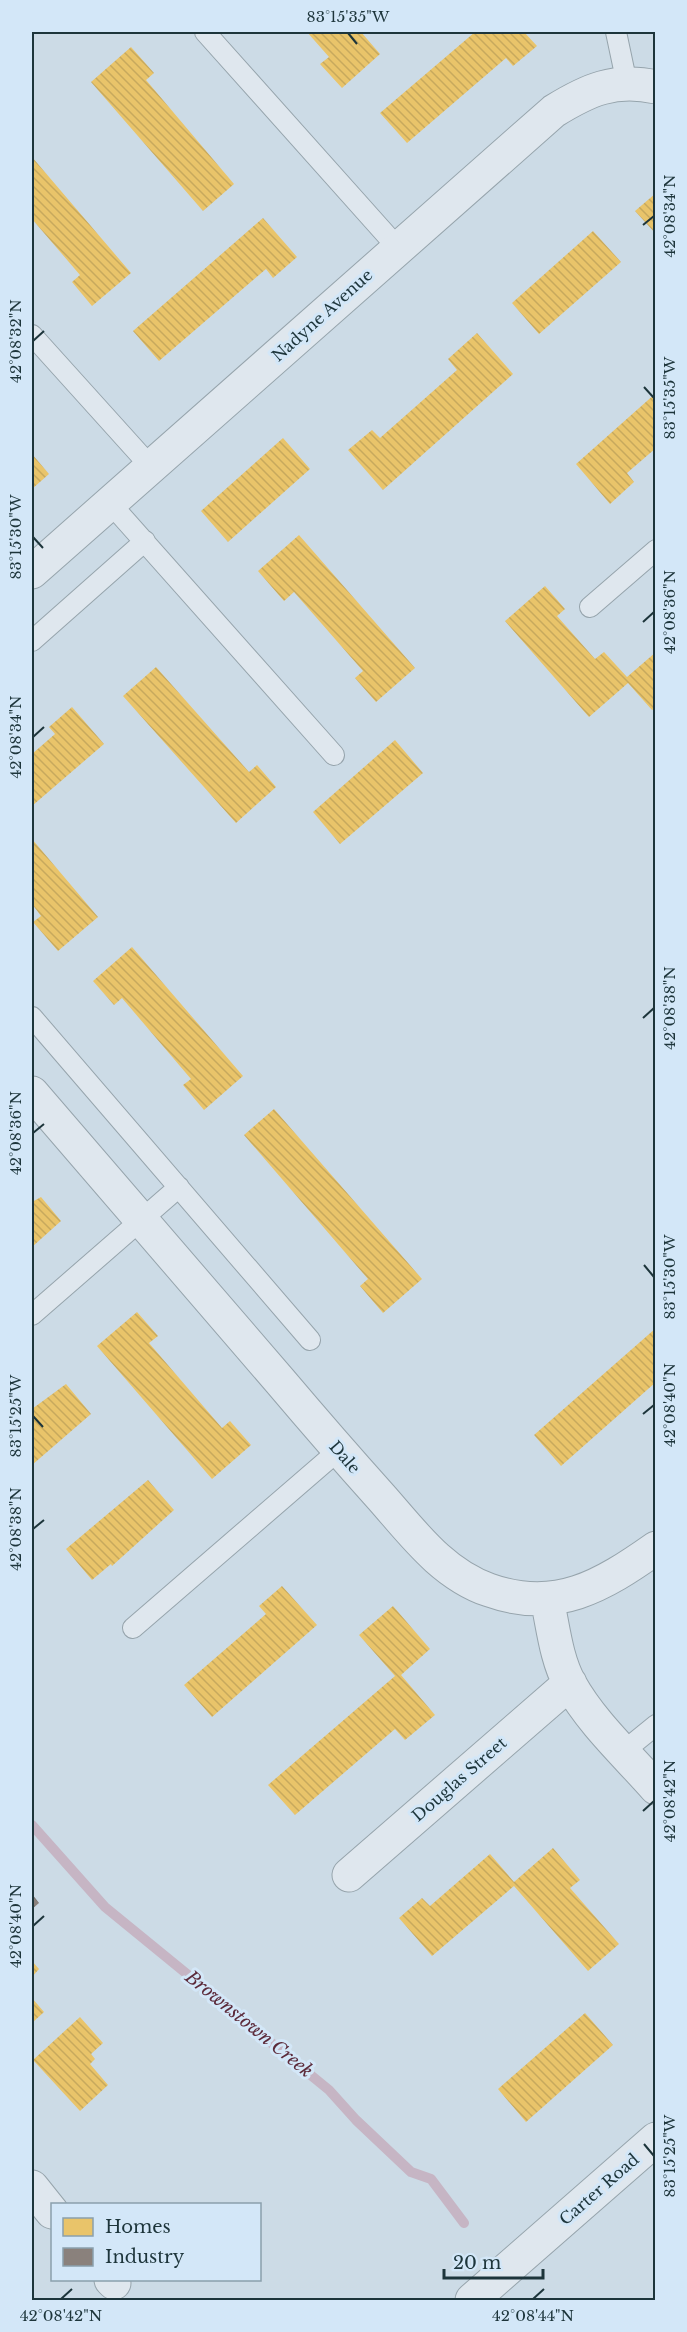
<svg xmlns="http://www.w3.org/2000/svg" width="687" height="2332" font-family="'Libre Baskerville',serif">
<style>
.homes{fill:url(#homes-back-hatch)}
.industry{fill:url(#industry-back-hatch)}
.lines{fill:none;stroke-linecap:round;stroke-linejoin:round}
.stream{stroke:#c6b5c4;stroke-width:10}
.lane-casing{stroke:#96a4ac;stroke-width:22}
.street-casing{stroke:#96a4ac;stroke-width:35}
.lane{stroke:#dfe7ee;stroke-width:20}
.street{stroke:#dfe7ee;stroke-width:33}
.ticks{fill:none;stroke:#1d353b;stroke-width:2}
.labels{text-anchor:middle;stroke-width:6;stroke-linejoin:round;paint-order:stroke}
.street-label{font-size:16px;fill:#1d353b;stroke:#d3e7f8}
.water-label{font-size:18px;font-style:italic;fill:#5c2b3b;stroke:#d3e7f8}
.neatline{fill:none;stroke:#1d353b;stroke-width:2}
.ticks-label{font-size:15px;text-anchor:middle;fill:#1d353b}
</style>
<defs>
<pattern id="homes-back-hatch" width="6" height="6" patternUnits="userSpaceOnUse" patternTransform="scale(1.5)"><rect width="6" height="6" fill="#e9c46a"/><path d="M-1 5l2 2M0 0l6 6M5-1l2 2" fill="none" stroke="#c7a95d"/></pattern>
<pattern id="industry-back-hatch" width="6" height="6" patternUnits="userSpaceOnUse" patternTransform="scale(1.5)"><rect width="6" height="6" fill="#8a817c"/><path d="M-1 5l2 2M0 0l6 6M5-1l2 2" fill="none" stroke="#706a67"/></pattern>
</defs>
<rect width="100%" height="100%" fill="#ccdbe6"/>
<path class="homes" d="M307,32H361L380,54L342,88L320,64L329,57Z
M475,32H524L537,46L513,66L506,58L407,143L380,113Z
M131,47L154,73L146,80L234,184L203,211L91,82Z
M32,157L131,273L92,306L72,282L80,275L32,219Z
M656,193V234L635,211Z
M263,218L297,257L273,278L266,269L159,361L133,331Z
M593,231L621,262L539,334L512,303Z
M477,333L513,374L383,490L348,450L372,430L380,438L457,370L448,359Z
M656,393V448L627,473L634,482L610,504L576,464Z
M283,438L310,469L228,542L201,511Z
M32,454L49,474L32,489Z
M299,535L415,668L376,702L355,678L363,671L294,592L284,601L258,571Z
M545,586L565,609L557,616L595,659L604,652L627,677L656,652V708L652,710L628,683L589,717L505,621Z
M156,667L249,772L257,765L276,787L236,823L123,696Z
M72,707L104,744L32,806V754L55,734L49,727Z
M395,740L423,773L340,844L313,812Z
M32,839L98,917L58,951L33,922L41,916L32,904Z
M132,947L243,1076L204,1110L183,1085L191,1079L122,998L114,1005L93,981Z
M274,1109L422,1279L383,1313L360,1286L368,1279L244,1135Z
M41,1197L61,1221L32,1247V1202Z
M137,1312L158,1336L149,1343L222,1428L230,1421L251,1445L212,1479L97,1346Z
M656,1328V1382L561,1466L534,1435Z
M66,1384L91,1414L32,1465V1409Z
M148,1480L174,1510L112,1566L111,1564L92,1580L66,1549Z
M282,1586L317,1625L212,1717L184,1685L266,1614L259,1606Z
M393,1606L430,1649L401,1675L435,1715L405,1740L395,1729L295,1815L268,1785L395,1676L359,1635Z
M553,1848L580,1880L570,1888L619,1944L588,1971L514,1886L432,1956L399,1918L422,1898L430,1906L490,1854L514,1882Z
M32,1961L39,1969L32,1977Z
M32,1998L44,2012L32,2023Z
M585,2013L613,2045L526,2122L498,2089Z
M80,2017L103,2043L91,2054L95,2059L90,2064L108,2085L80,2111L33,2060Z"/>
<path class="industry" d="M32,1894L39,1903L32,1909Z"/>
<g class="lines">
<path class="stream" d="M32,1825L105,1907L329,2090L356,2120L411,2172L431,2179L464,2223"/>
<defs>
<path id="lane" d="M205,32L398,248
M616,32L627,84
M32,335L151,467
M110,503L334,755
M590,607L656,550
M32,641L145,541
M32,1017L310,1340
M32,1315L179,1187
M133,1628L339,1450
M624,1751L656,1725"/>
<path id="street" d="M32,572L554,111C588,90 614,78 656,87
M32,1093C115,1188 197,1284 280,1381C313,1420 346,1458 381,1497C412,1532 442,1574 489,1590C556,1614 602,1586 656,1548
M547,1599C553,1626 556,1659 570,1684C591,1722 627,1755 656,1788
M349,1875L570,1683
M32,2187L52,2212
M111,2280L114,2283
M472,2300L656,2139"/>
</defs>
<use href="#lane" class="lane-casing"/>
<use href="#street" class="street-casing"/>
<use href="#lane" class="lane"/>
<use href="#street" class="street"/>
</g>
<path class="ticks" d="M348,33L357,44M643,225L654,216M33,341L44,331M644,387L654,398M33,537L43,548M643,622L654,612M33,737L44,727M643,1018L654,1008M33,1133L44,1124M644,1265L654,1277M643,1414L654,1405M33,1416L43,1427M33,1529L44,1520M643,1811L654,1801M33,1926L44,1916M644,2144L654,2156M61,2299L72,2289M533,2299L544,2289"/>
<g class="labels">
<g class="street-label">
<text transform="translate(322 315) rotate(-42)" y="6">Nadyne Avenue</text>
<text transform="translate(345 1457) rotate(49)" y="6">Dale</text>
<text transform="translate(459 1779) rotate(-41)" y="6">Douglas Street</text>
<text transform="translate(599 2189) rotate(-41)" y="6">Carter Road</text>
</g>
<g class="water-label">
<text transform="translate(249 2024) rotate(39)" y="6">Brownstown Creek</text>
</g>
</g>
<rect width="687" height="2332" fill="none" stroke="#d3e7f8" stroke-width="66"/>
<rect x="51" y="2203" width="210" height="78" fill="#d3e7f8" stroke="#8aa0ac" stroke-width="1.5"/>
<rect x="63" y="2218" width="30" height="18" fill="#e9c46a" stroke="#8aa0ac" stroke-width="1.5"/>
<text x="105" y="2233" font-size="18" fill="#1d353b">Homes</text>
<rect x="63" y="2248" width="30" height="18" fill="#8a817c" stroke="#8aa0ac" stroke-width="1.5"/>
<text x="105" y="2263" font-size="18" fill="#1d353b">Industry</text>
<path d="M444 2269v9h99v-9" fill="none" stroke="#1d353b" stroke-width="3"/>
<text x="453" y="2269" font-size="18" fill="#1d353b" stroke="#d3e7f8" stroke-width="4.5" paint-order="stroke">20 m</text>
<rect x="33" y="33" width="621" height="2266" class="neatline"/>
<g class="ticks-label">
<text x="348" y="22">83°15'35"W</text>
<text transform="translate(670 216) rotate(-90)" y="5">42°08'34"N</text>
<text transform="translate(16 341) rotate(-90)" y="5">42°08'32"N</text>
<text transform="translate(670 398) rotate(-90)" y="5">83°15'35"W</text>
<text transform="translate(16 537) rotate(-90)" y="5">83°15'30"W</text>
<text transform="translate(670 612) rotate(-90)" y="5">42°08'36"N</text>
<text transform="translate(16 737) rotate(-90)" y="5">42°08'34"N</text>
<text transform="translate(670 1008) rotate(-90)" y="5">42°08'38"N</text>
<text transform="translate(16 1133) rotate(-90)" y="5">42°08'36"N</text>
<text transform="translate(670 1277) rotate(-90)" y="5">83°15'30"W</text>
<text transform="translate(670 1405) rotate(-90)" y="5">42°08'40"N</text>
<text transform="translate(16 1416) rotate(-90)" y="5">83°15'25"W</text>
<text transform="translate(16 1529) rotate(-90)" y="5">42°08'38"N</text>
<text transform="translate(670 1801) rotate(-90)" y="5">42°08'42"N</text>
<text transform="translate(16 1926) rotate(-90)" y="5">42°08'40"N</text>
<text transform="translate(670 2156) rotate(-90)" y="5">83°15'25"W</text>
<text x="61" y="2321">42°08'42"N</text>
<text x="533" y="2321">42°08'44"N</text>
</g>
</svg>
